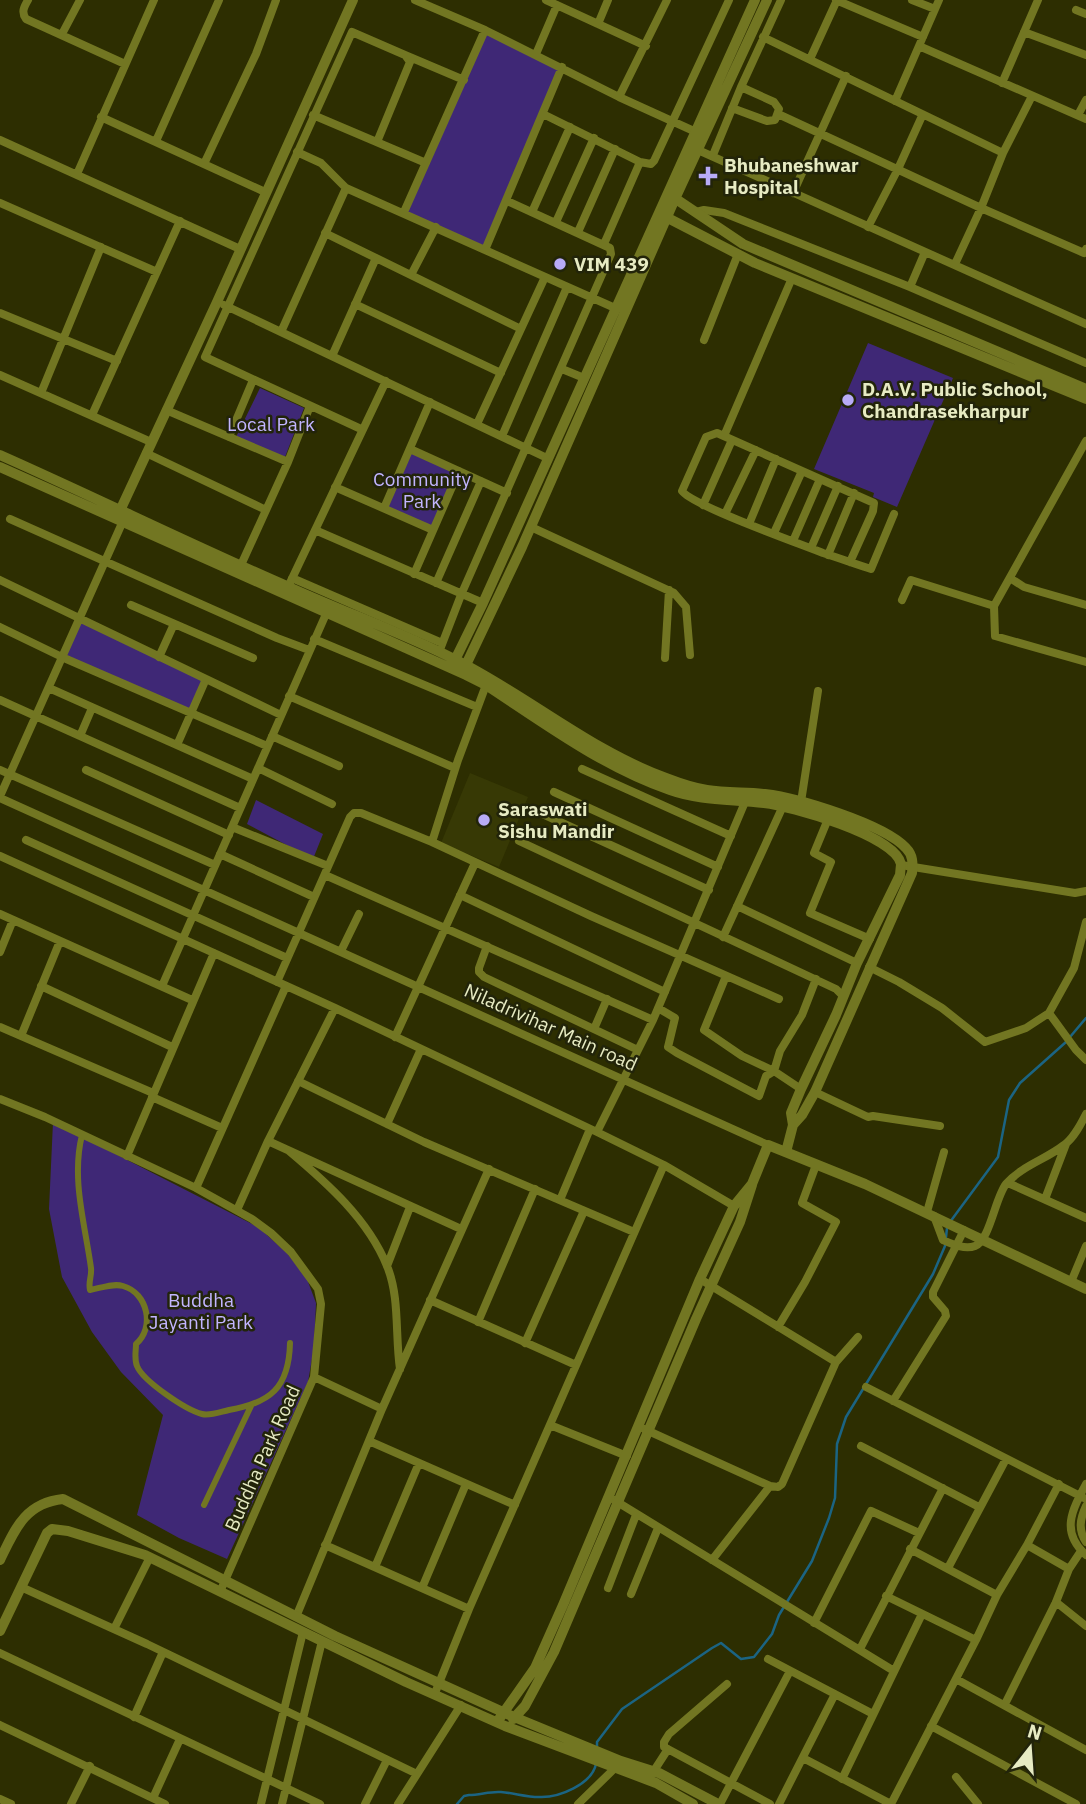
<svg xmlns="http://www.w3.org/2000/svg" width="1086" height="1804" font-family="'IBM Plex Sans',sans-serif">
<style>
.built{fill:#373905}
.green{fill:#3f2876}
.lines{fill:none;stroke-linecap:round;stroke-linejoin:round}
.stream{stroke:#1b6483;stroke-width:2.5}
.pedestrian{stroke:#727622;stroke-width:6}
.minor{stroke:#727622;stroke-width:8}
.tertiary{stroke:#727622;stroke-width:10}
.poi-dot{fill:#b8abf7;stroke:#22240a;stroke-width:2.5}
.labels{text-anchor:middle;stroke-width:5;stroke-linejoin:round;paint-order:stroke}
.poi-label{font-size:19px;font-weight:bold;fill:#e7ebc3;stroke:#22240a;text-anchor:start}
.park-label{font-size:19px;fill:#c2b5ff;stroke:#22240a}
.street-label{font-size:19px;fill:#e7ebc3;stroke:#22240a}
</style>
<rect width="100%" height="100%" fill="#2d2e01"/>
<path class="built" d="M470,773L528,797L499,867L441,843Z"/>
<path class="green" d="M486,32L562,67L485,249L404,213Z
M868,343L953,378L897,507L873,497L874,493L814,469Z
M260,388L304,408L285,457L236,437Z
M410,449L459,471L433,530L384,508Z
M81,619L206,679L191,712L64,658Z
M256,800L323,834L313,859L247,824Z
M53,1122L258,1227L287,1253L307,1279L316,1303L314,1347L308,1382L227,1559L179,1538L137,1515L163,1415L121,1372L92,1332L62,1277L49,1209Z"/>
<g class="lines">
<path class="stream" d="M1070,1037L1086,1018
M950,1222L998,1157L1009,1100L1020,1083L1066,1042
M597,1747V1742L622,1709L712,1648L721,1643L741,1659L754,1657L772,1634L779,1615L812,1561L829,1518L835,1498L837,1444L846,1417L933,1274L945,1246L947,1228
M457,1804L464,1796L469,1795C480,1795 490,1791 501,1792C514,1793 526,1797 539,1797C559,1798 592,1784 596,1764"/>
<path class="pedestrian" d="M82,1135C71,1179 85,1224 91,1268C92,1276 88,1282 90,1290C101,1288 113,1283 123,1286C148,1293 155,1328 136,1344C136,1351 134,1359 137,1366C143,1381 186,1410 202,1414C210,1416 220,1412 229,1410C270,1403 289,1388 290,1343
M204,1505L251,1406"/>
<path class="minor" d="M28,0C24,7 21,12 26,19L125,64
M415,0L485,30L619,97L696,132
M546,0L646,46
M836,0L923,37
M912,0L935,9
M1076,10L1086,14
M598,24L608,0
M1024,32L1086,55
M62,34L80,0
M763,37L1003,153
M919,46L1086,119
M536,54L557,5
M405,55L464,80
M810,59L837,0
M1002,83L1038,0
M619,97L667,0
M895,101L939,0
M732,108L767,121L775,120L779,109L774,102L741,87
M543,114L640,162L651,164L654,161L729,0
M778,114L981,208L1084,253L1086,249
M313,115L426,163
M1078,115L1086,100
M101,117L265,192
M0,140L240,249
M156,141L219,0
M698,150L1086,324
M297,152L321,163L346,188L615,308
M713,155L741,87L781,0
M204,164L256,54L276,0
M77,174L154,0
M793,193L846,76
M0,203L157,272
M404,212L485,30
M532,212L570,127
M696,212L704,210L724,213L910,287L1086,363
M556,222L594,138
M868,227L898,169L922,116
M578,232L615,149
M325,233L521,329
M604,244L640,162
M485,250L562,67
M955,264L981,208L1003,153L1032,96
M411,275L436,227
M910,287L925,252
M355,304L501,373
M224,305L547,458
M0,313L117,361
M281,332L346,188
M704,340L738,254
M332,356L376,258
M562,369L584,378
M0,375L151,442
M41,393L101,247
M166,410L288,462
M92,415L180,221
M477,424L545,277
M361,429L205,357L352,32L405,55L410,62L377,142
M502,436L567,287
M724,436L792,278
M229,437L253,380
M1086,441L994,606L995,636L1086,662
M410,449L507,493
M146,453L266,510
M335,487L433,530
M703,505L732,440
M384,508L430,402
M725,514L756,450
M10,519L277,638L309,650
M749,524L776,459
M531,527L674,593L686,607L690,655
M315,530L483,603
M774,533L802,471
M793,541L820,479
M811,548L838,486
M828,555L854,493
M850,562L873,511L874,503L717,433L706,437L682,491C693,506 798,543 823,553C839,558 855,564 871,569L894,514
M241,565L288,462L310,406
M414,574L459,471
M292,578L442,643
M1010,578L1024,587L1086,605
M0,580L281,715
M436,583L481,481
M288,587L386,381
M902,600L911,580L994,606
M131,605L253,658
M0,627L64,658L267,746
M314,639L477,707
M439,652L461,595L611,254L610,248L507,201
M159,657L174,624
M665,658L669,590
M49,688L253,779
M289,696L455,768
M0,700L240,808
M80,736L92,708
M272,736L339,766
M177,745L206,679
M258,768L332,804
M582,769L731,836
M0,770L215,865
M86,770L229,835
M554,792L718,867
M0,796L123,521
M0,798L768,1145
M801,802L818,691
M536,811L709,890
M828,819L814,853L831,862L810,913L870,939
M232,827L328,866
M26,840L287,958
M519,841L836,989L843,996
M432,842L458,760L486,685
M220,854L314,897
M0,856L335,1008L597,1132L664,1165L734,1206
M901,865L1075,893L1086,891
M325,875L653,1020
M460,895L665,992
M737,906L857,963
M0,914L192,1000
M723,937L783,806
M487,946L479,968V972L484,977L638,1050
M341,951L359,914
M0,952L13,920
M869,967L899,982L942,1008L985,1042L1026,1028L1049,1013L1074,968L1086,922
M726,976L704,1030L742,1056L774,1071L780,1051L802,1015L816,979
M277,982L350,817L354,813H361L432,842L591,916L779,999
M41,986L172,1047
M162,986L326,614
M658,1008L675,1018L668,1047L677,1053L759,1096L766,1076L774,1071L801,1089
M1049,1013L1076,1050L1086,1060
M0,1027L153,1093
M594,1029L607,999
M21,1036L60,941
M395,1037L475,863
M298,1081L424,1142L634,1232
M815,1092L868,1117L873,1116L940,1126
M152,1097L222,1128
M0,1099L45,1117L196,1188L252,1219L271,1233L291,1252L318,1289L321,1304L314,1377L220,1592
M387,1124L421,1049
M597,1132L653,1020L745,802
M268,1141L461,1229
M289,1151C327,1183 368,1219 387,1266C400,1297 395,1336 400,1369
M127,1156L214,953
M1008,1183L1086,1218
M196,1188L286,986
M1045,1199L1066,1144
M560,1200L590,1129
M237,1210L268,1141L335,1008
M927,1212L944,1152
M934,1216L943,1240C952,1244 965,1250 975,1246C990,1240 995,1198 1006,1184C1023,1165 1045,1160 1064,1145C1074,1138 1081,1124 1086,1114
M387,1266L410,1207
M700,1279L836,1362
M1071,1282L1086,1246
M430,1300L576,1365
M478,1322L535,1189
M778,1327L805,1282L836,1222L802,1203L816,1165
M525,1343L584,1211
M314,1377L382,1409
M866,1387L1086,1499
M893,1401L946,1316L945,1311L933,1297V1292L964,1230
M550,1425L627,1456
M644,1429L770,1486L778,1487L782,1484L836,1362L858,1337
M369,1441L515,1505
M861,1446L979,1507
M1086,1484C1072,1510 1060,1532 1086,1555
M614,1500L894,1671
M1086,1506C1080,1519 1078,1530 1086,1542
M325,1545L469,1609
M1027,1545L1069,1569
M910,1549L997,1595
M712,1560L770,1486
M375,1567L419,1463
M948,1568L1006,1459
M21,1587L147,1644L415,1773
M422,1588L466,1484
M608,1588L636,1515
M631,1594L658,1528
M886,1596L976,1640
M1056,1602L1086,1626
M296,1617L382,1409L489,1169
M814,1623L871,1511L919,1533
M114,1629L150,1557
M860,1649L943,1488
M0,1653L320,1804
M768,1659L873,1714
M956,1679L1086,1750
M727,1684L669,1734L664,1742V1747L770,1804
M435,1693L469,1609L664,1165
M1005,1704L1056,1602L1069,1569L1081,1551
M134,1717L163,1652
M0,1725L165,1804
M931,1726L1076,1804
M803,1758L891,1804
M956,1777L978,1804
M842,1779L922,1614
M648,1780L668,1749
M153,1798L180,1739
M0,1799L11,1804
M71,1804L90,1766
M261,1804L303,1632
M282,1804L322,1641
M365,1804L387,1760
M398,1804L461,1705
M578,1804L615,1768
M720,1804L790,1671
M779,1804L835,1694
M891,1804L976,1640L997,1595L1027,1545L1059,1484"/>
<path class="tertiary" d="M673,197L743,244L1086,389
M662,215L755,263L1086,399
M0,455C97,498 192,545 289,587C344,612 400,632 454,659C527,695 589,750 666,778C679,783 693,788 707,790C726,793 745,792 765,794C798,798 884,824 906,848C913,855 913,863 912,873L815,1092L802,1115L793,1125
M0,467L466,675L486,685C544,723 603,767 670,790C701,801 731,799 764,803C790,806 895,835 901,864C901,865 900,874 900,875L857,963L836,1015L801,1089L791,1113L793,1125L786,1152
M118,515L217,302L353,0
M453,664L483,603L755,0
M464,669L522,547L674,201L767,0
M0,1560C15,1529 25,1503 63,1499L335,1636L514,1717L621,1761L659,1773L718,1804
M0,1631L47,1533L52,1529L68,1531L145,1555L406,1682L505,1726L656,1783L693,1804
M513,1719L525,1706L554,1652L696,1319L740,1222L752,1185
M497,1722L535,1668L563,1605L700,1279L734,1206L752,1184L768,1145L865,1184L1086,1289"/>
</g>
<g class="poi-dot">
<path d="M704.5 165.5h7v7h7v7h-7v7h-7v-7h-7v-7h7z"/>
<circle cx="560" cy="264" r="7"/>
<circle cx="848" cy="400" r="7"/>
<circle cx="484" cy="820" r="7"/>
</g>
<g class="labels">
<g class="poi-label">
<text x="724" y="172">Bhubaneshwar<tspan x="724" dy="22">Hospital</tspan></text>
<text x="574" y="271">VIM 439</text>
<text x="862" y="396">D.A.V. Public School,<tspan x="862" dy="22">Chandrasekharpur</tspan></text>
<text x="498" y="816">Saraswati<tspan x="498" dy="22">Sishu Mandir</tspan></text>
</g>
<g class="park-label">
<text x="271" y="431">Local Park</text>
<text x="422" y="486">Community<tspan x="422" dy="22">Park</tspan></text>
<text x="201" y="1307">Buddha<tspan x="201" dy="22">Jayanti Park</tspan></text>
</g>
<g class="street-label">
<text transform="translate(551 1027) rotate(24)" y="7">Niladrivihar Main road</text>
<text transform="translate(262 1458) rotate(-66)" y="7">Buddha Park Road</text>
</g>
</g>
<g transform="translate(1030 1748) rotate(17)" stroke="#22240a" stroke-width="5" paint-order="stroke">
<path d="M0-5L12 26L0 18L-12 26Z" fill="#e7ebc3"/>
<text y="-10" font-size="19" font-weight="bold" text-anchor="middle" fill="#e7ebc3">N</text>
</g>
</svg>
